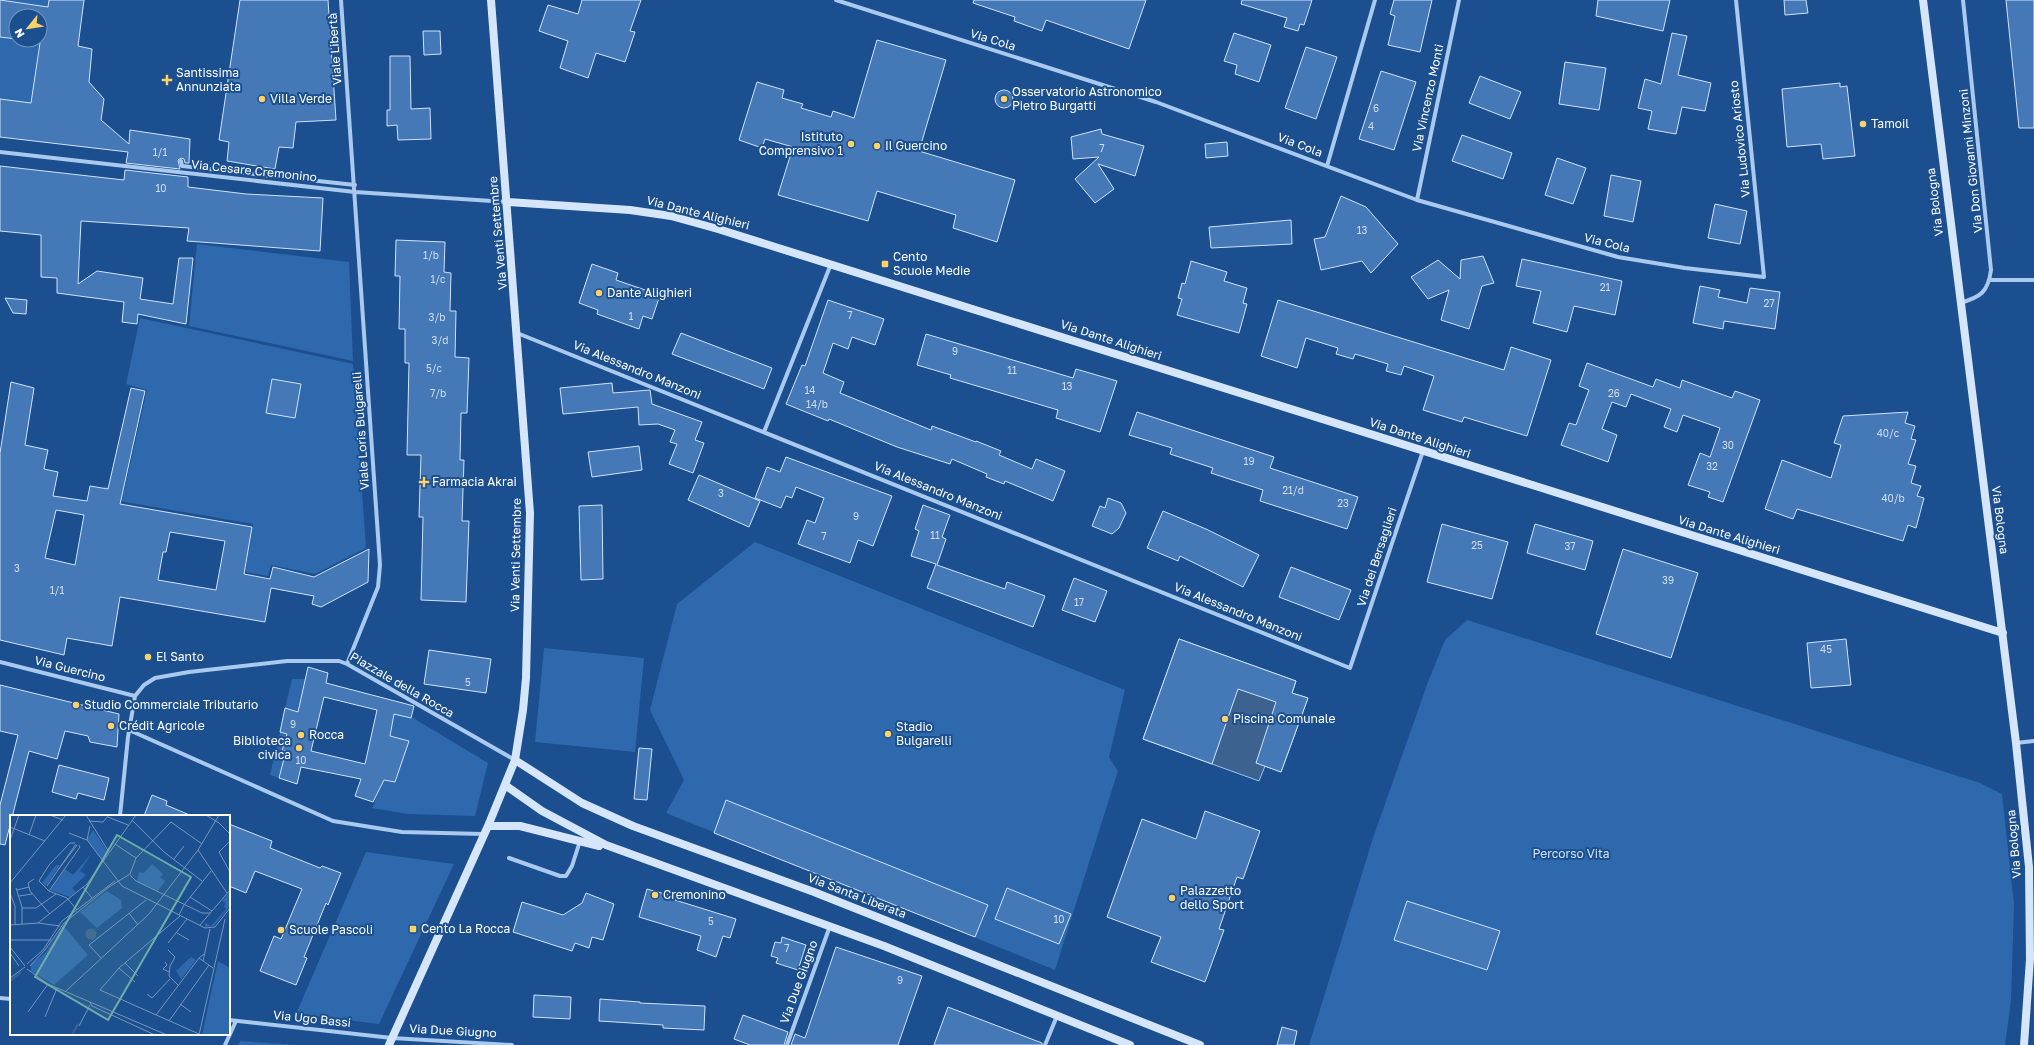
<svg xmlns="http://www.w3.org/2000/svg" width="2034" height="1045" font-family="'Golos Text',sans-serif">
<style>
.green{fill:#2e69ad}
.water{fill:#3c6290;stroke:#9cc4f0}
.building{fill:#4478b7;stroke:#cfe3fa;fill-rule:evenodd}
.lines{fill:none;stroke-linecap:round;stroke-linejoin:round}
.street{stroke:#a9c9ee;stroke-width:4}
.secondary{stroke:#d6e6fa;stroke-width:8}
.poi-dot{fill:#ffd166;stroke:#1b4f8f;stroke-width:1.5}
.labels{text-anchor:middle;stroke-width:4;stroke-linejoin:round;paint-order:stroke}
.number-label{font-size:10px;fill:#d0dded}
.street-label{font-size:12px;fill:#fff;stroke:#1b4f8f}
.poi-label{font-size:12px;fill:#fff;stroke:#1b4f8f;text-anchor:start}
.park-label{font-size:12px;fill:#cfe3fa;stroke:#1b4f8f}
.inset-river{fill:none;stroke:#3c6290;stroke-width:2}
.inset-road{fill:none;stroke:#7695bc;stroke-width:1}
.view{fill:#6fada8;fill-opacity:0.15;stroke:#6fada8;stroke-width:2}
.inset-edge{fill:none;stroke:#fff;stroke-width:2}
</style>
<rect width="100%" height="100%" fill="#1b4f8f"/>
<path class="green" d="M0,0H49L48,7Z
M0,37L40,43L31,103L0,99Z
M197,244L349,262L353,361L189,326Z
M140,318L353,364L366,548L315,574L271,565L268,576L245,572L253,524L102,498L104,486L124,491L147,390L126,384Z
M755,542L1125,690L1109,757L1118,771L1055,970L666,813L684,780L650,710L677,604Z
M1467,620L1980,783L2002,794L2014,904L2011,1001L2005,1045H1309L1373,838L1428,682L1445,640Z
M544,648L644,658L635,752L535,742Z
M292,679H305L303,688L312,690L306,714L285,708Z
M395,707L488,763L475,816L408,814L372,808L384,780L395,782L409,741L390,736Z
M280,732L287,734L283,751L294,753L293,760L284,759L279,778L270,775Z
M366,852L454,864L379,1024L296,1014Z
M240,1041L297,1045H238Z"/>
<path class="water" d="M1179,639L1296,681L1292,693L1308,698L1281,772L1265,766L1259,781L1143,739Z"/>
<path class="building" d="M0,0L48,7L49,0H84L78,46L92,49L89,82L104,99L101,120L129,144L130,130L190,139L189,163H185L184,159L181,158L178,160L180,169L126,163L128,152L0,137V99L31,103L40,43L20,40H40V16H16V39L0,37Z
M240,0H328L336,120L296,122L293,148L279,147L275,169L227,161L229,142L219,140Z
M582,0H641L630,31L635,32L625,62L596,53L588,78L560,68L568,41L539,31L548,5L578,14Z
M974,0H1146L1129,49L1046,20L1042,31L1014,21L1015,17L973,3Z
M1242,0H1312L1304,25L1300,24L1298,31L1284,27L1287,18L1241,4Z
M1394,0H1432L1420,52L1388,45L1395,16L1390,14Z
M1598,0H1670L1663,31L1596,16Z
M1784,0H1806L1808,13L1785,15Z
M2006,0H2034V128H2019Z
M423,31H440L441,54L424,55Z
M1234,33L1271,45L1259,82L1235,74L1237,65L1224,61Z
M1672,33L1687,36L1678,75L1711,83L1705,111L1682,107L1676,134L1648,129L1652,111L1638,108L1645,79L1661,84Z
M877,40L946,60L919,151L1015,180L997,242L953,228L956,215L877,191L868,221L778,195L793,147L765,139L762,148L739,140L757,82L784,90L782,98L803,104L801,108L831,117L833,111L854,118Z
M1306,47L1337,57L1316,119L1285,108Z
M390,56H410L411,109L430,108L431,139L398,140L397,125L387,126V110H390Z
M1565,62L1606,68L1599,110L1559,104Z
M1381,71L1416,82L1394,150L1359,139Z
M1480,76L1521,92L1510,119L1469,103Z
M1840,83V87L1847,86L1855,156L1823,159L1821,144L1787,147L1782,89Z
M995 99a9 9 0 1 1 18 0a9 9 0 1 1-18 0Z
M1101,129L1102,134L1144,146L1135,176L1098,164L1114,189L1095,203L1075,179L1099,157L1073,159L1071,137Z
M1462,135L1512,153L1503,179L1452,161Z
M1227,142L1228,156L1206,158L1205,144Z
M1557,158L1586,168L1573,204L1545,195Z
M0,166L124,180L125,170L188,177V187L246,194L323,198L320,251L187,241L189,228L81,221L78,284L97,271L143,278L140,299L173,304L179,258H193L186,324L138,314L137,324L122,322L124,302L57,293V278L41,277V235L0,231Z
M1611,175L1641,181L1633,222L1604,216Z
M1341,196L1366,207L1398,244L1371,273L1362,261L1321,270L1314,239L1325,237Z
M1715,204L1747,211L1740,244L1708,238Z
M1291,220L1292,244L1211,248L1209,227Z
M396,240L445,242L444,272L451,273L450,311H456L455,357L469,358L467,413H461L460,460H464L462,521H469L466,602L421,600L423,517H419L421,455H407L409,363H405V329H399L400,276H395Z
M1483,256L1494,283L1482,286L1469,329L1441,320L1449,290L1428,299L1411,277L1438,260L1460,279L1461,260Z
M1522,259L1622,281L1615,315L1574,306L1567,332L1533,323L1541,291L1516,286Z
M1191,261L1227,272L1224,281L1247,288L1243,303L1247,304L1239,333L1177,315L1182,299L1178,298L1182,283L1185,284Z
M592,264L618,273L616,280L660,295L652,319L643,316L639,329L597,314L598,310L579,303Z
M1700,286L1720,290L1718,297L1747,303L1750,288L1780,292L1775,329L1724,321L1723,329L1693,323Z
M5,298L27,300L26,314L13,313Z
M828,300L884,319L875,345L852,337L848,349L833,343L823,373L844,382L840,393L931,430L932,426L976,442V441L1001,451L999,455L1032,469L1036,459L1065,471L1053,501L1005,481L1004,484L986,477L987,474L952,459L950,464L897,447L829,419L828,421L786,404L802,365L805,366Z
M1278,300L1504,370L1511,347L1551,360L1527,436L1464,417L1462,422L1423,410L1434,376L1404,366L1401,375L1386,371L1388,364L1355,354L1353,359L1336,354L1338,348L1306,338L1297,368L1261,356Z
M681,333L772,368L764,389L672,354Z
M926,334L1073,378L1076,369L1117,381L1100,432L1056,418L1058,410L950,378L951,375L917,365Z
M1587,363L1653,387L1656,379L1680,388L1682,380L1732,398L1735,391L1760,400L1723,502L1708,497L1710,492L1688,485L1700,453L1710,457L1720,428L1683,415L1677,432L1664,427L1671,409L1631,394L1626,407L1612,402L1602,429L1617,435L1608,462L1561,445L1569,423L1576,425L1589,390L1579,386Z
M272,379L301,384L295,418L266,413Z
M11,382L34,388L25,445L48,450L44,469L58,472L53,496L87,501L90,486L108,489L131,388L145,391L120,504L252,527L244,574L270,579L273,567L314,577L369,549L368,582L321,607L312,604L314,596L271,588L265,622L120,597L112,646L67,638L64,655L0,640V453ZM56,510L84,515L75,565L45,558ZM170,532L225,541L216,590L158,580L163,552H166Z
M612,383L613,393L650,390L652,404L702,422L695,440L704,443L693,473L669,464L677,444L670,442L675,430L658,424L639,425L638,407L563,414L560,388Z
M1137,412L1274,457L1270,468L1358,497L1347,529L1260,501L1263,490L1211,473L1213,468L1170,454L1172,448L1129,435Z
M1908,412L1905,423L1915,426L1911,439L1916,440L1908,464L1916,466L1911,483L1921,486L1917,496L1924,498L1916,528L1908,525L1903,541L1797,509L1793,519L1765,509L1782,460L1831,478L1841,445L1834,443L1843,416Z
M639,446L642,470L592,477L588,452Z
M786,457L892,496L873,546L858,540L850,563L798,544L807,520L815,523L824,498L796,487L792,498L786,496L781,508L755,498L767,467L780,472Z
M699,475L760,501L749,527L688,500Z
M1108,498L1121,503L1126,513L1119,528L1112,534L1092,526L1100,506L1105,508Z
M602,505L603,579L581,580L579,506Z
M923,505L950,515L942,537L946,539L937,565L1005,589L1007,582L1045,596L1033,627L927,588L936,564L911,556L919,531L915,529Z
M1163,511L1206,529L1259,555L1243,587L1180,556L1178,561L1147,548Z
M1442,524L1508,542L1492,599L1427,582Z
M1535,524L1593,541L1585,570L1527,553Z
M1623,549L1698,573L1671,658L1596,634Z
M1291,567L1351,590L1339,620L1279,597Z
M1074,578L1107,591L1095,622L1062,610Z
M1179,639L1296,681L1292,693L1308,698L1281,772L1256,763L1276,702L1238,689L1212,764L1143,739Z
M1846,639L1851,685L1811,688L1807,643Z
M429,650L491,659L486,693L424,684Z
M308,667L328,673L326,683L414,706L411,718L394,714L390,736L409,741L395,782L384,780L373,802L355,796L361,779L301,767L297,784L279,778L286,751H282L287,734L280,732L285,708L298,712ZM324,697L377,710L365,764L311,751Z
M0,685L119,714L117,747L90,742L88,736L65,731L57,759L29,751L5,845L0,844V805L18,735L0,731Z
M639,748L652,749L647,800L634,799Z
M59,765L109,778L104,800L78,793L76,799L52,792Z
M152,795L167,801L166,805L192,816H144Z
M726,800L988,905L975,937L714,833Z
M1205,811L1260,831L1243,879L1237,877L1219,929L1224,930L1205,982L1151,962L1161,937L1107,917L1142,819L1196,839Z
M229,824L272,841L270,848L320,868L322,866L341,873L328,905L326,903L304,957L307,958L296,985L260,971L274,936L281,939L302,889L255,871L246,893L229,886Z
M1007,888L1071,914L1059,944L995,919Z
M647,889L676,897L675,900L736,919L730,938L723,936L716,957L697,950L701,936L639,917Z
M586,893L614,904L603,940L592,937L589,948L575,943L572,951L513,932L522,902L563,915L582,903Z
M1407,901L1500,931L1487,970L1394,940Z
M782,937L806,945L798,970L776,963L778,958L771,956L775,942L781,943Z
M836,947L922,976L898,1045H791L795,1034L805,1038Z
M534,995L571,997L570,1019L533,1017Z
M600,999L640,1002V1003L705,1006L704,1030L663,1028V1025L599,1021Z
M948,1007L1042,1043V1045H934Z
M743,1015L788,1032L784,1045H750L734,1039Z
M1282,1027L1297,1031L1294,1045H1277Z"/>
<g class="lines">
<path class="street" d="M341,0L380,565L378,587L347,664
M836,0L1156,102L1417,200L1618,257L1685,268L1764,277L1736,0
M0,152L355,192L507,202
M181,161L182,166L355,185
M1327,166L1375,0
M1417,200L1459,0
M1990,280H2034
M1960,303C1981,297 1988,292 1991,270L1963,0
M517,333L1350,668L1423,451
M764,432L831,264
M0,662L135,696
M129,730L333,821L402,832L483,834
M2016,743L2034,741
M120,816L128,737L135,696L144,685L155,678L189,672L287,661H339L347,664L515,760
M509,858L560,876H566L572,866L580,841
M0,998L11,999
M229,1020L392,1038L512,1045
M225,1045L236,1021
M787,1045L830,926
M1045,1045L1057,1016"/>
<path class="secondary" d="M1923,0L2016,743L2029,867L2030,959L2024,1045
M507,202L630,210L671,216L718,229L2003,633
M515,760L582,803L633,826L814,892L1200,1045
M505,785L542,811L606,845L884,946L1130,1045
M488,826H520L599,846
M389,1045L488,826L515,760L523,710L526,678L530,513L491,0"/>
</g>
<g class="poi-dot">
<path d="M165 74h4v4h4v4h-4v4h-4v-4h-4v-4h4z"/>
<circle cx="262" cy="99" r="4"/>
<circle cx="1004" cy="99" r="4"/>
<circle cx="1863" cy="124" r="4"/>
<circle cx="851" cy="144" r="4"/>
<circle cx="877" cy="146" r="4"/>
<rect x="881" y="260" width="8" height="8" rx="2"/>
<circle cx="599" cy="293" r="4"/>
<path d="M422 476h4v4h4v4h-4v4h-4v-4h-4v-4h4z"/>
<circle cx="148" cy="657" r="4"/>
<circle cx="76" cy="705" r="4"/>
<circle cx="1225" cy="719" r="4"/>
<circle cx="111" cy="726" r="4"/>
<circle cx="888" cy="734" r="4"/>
<circle cx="301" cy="735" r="4"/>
<circle cx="299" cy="748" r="4"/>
<circle cx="655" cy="895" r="4"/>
<circle cx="1172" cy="898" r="4"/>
<rect x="409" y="925" width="8" height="8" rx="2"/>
<circle cx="281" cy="930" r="4"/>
</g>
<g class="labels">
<g class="number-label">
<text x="1376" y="112">6</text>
<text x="1371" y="130">4</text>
<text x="1102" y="152">7</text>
<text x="160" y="156">1/1</text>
<text x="161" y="192">10</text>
<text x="1362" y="234">13</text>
<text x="431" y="259">1/b</text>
<text x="438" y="283">1/c</text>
<text x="1605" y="291">21</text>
<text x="1769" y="307">27</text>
<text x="850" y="319">7</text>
<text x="631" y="320">1</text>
<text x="437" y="321">3/b</text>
<text x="440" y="344">3/d</text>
<text x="955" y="355">9</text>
<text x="434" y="372">5/c</text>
<text x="1012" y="374">11</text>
<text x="1067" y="390">13</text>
<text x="810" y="394">14</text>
<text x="438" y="397">7/b</text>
<text x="1614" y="397">26</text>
<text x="817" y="408">14/b</text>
<text x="1888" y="437">40/c</text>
<text x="1728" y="449">30</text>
<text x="1249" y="465">19</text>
<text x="1712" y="470">32</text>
<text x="1293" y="494">21/d</text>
<text x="721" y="497">3</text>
<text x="1893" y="502">40/b</text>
<text x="1343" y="507">23</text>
<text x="856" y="520">9</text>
<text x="935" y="539">11</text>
<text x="824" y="540">7</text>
<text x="1477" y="549">25</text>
<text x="1570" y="550">37</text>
<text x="17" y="572">3</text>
<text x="1668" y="584">39</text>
<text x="57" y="594">1/1</text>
<text x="1079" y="606">17</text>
<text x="1826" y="653">45</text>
<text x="468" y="686">5</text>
<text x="293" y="728">9</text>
<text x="301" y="764">10</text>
<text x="1059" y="923">10</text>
<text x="711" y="925">5</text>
<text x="787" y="952">7</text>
<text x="900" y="984">9</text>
</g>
<g class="street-label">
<text transform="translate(993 40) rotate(17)" y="4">Via Cola</text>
<text transform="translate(335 49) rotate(-94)" y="4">Viale Libertà</text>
<text transform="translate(1428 98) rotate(-78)" y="4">Via Vincenzo Monti</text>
<text transform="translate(1740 139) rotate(-96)" y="4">Via Ludovico Ariosto</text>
<text transform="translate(1300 145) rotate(21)" y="4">Via Cola</text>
<text transform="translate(1971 161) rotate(-96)" y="4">Via Don Giovanni Minzoni</text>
<text transform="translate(254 171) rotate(6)" y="4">Via Cesare Cremonino</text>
<text transform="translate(1935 202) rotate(-97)" y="4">Via Bologna</text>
<text transform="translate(698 213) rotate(14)" y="4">Via Dante Alighieri</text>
<text transform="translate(498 233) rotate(-95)" y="4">Via Venti Settembre</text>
<text transform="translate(1607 243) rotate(14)" y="4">Via Cola</text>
<text transform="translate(1111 340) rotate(18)" y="4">Via Dante Alighieri</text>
<text transform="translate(637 370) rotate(22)" y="4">Via Alessandro Manzoni</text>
<text transform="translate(361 431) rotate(-94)" y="4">Viale Loris Bulgarelli</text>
<text transform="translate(1420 438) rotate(18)" y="4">Via Dante Alighieri</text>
<text transform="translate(938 491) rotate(22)" y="4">Via Alessandro Manzoni</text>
<text transform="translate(2000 520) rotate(83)" y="4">Via Bologna</text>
<text transform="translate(1729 535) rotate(17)" y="4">Via Dante Alighieri</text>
<text transform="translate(516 555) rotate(-89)" y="4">Via Venti Settembre</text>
<text transform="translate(1377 557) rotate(-72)" y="4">Via dei Bersaglieri</text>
<text transform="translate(1238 612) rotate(22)" y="4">Via Alessandro Manzoni</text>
<text transform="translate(70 669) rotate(14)" y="4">Via Guercino</text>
<text transform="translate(402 685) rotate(30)" y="4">Piazzale della Rocca</text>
<text transform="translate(2014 844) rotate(-95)" y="4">Via Bologna</text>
<text transform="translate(857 896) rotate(21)" y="4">Via Santa Liberata</text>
<text transform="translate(799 982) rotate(-70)" y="4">Via Due Giugno</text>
<text transform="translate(312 1019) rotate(6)" y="4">Via Ugo Bassi</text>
<text transform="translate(453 1031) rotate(3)" y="4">Via Due Giugno</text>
</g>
<g class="poi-label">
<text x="176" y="77">Santissima<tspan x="176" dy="14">Annunziata</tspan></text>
<text x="1012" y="96">Osservatorio Astronomico<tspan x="1012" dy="14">Pietro Burgatti</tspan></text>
<text x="270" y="103">Villa Verde</text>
<text x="1871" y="128">Tamoil</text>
<text x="843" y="141" text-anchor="end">Istituto<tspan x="843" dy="14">Comprensivo 1</tspan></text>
<text x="885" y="150">Il Guercino</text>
<text x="893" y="261">Cento<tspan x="893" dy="14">Scuole Medie</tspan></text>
<text x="607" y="297">Dante Alighieri</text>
<text x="432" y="486">Farmacia Akrai</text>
<text x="156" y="661">El Santo</text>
<text x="84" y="709">Studio Commerciale Tributario</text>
<text x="1233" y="723">Piscina Comunale</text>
<text x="119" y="730">Crédit Agricole</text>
<text x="896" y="731">Stadio<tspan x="896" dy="14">Bulgarelli</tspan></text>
<text x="309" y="739">Rocca</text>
<text x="291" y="745" text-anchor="end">Biblioteca<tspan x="291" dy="14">civica</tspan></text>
<text x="1180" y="895">Palazzetto<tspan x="1180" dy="14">dello Sport</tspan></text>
<text x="663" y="899">Cremonino</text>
<text x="421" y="933">Cento La Rocca</text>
<text x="289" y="934">Scuole Pascoli</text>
</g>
<g class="park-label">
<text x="1571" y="858">Percorso Vita</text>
</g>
</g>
<g transform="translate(10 815)">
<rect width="220" height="220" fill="#1b4f8f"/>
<path d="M83,15L98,37L92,45L77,25ZM83,37L70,56L76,60L62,73L66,77L60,82L40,75L55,54L63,60ZM142,49L153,59L150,62L155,66L148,76L127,66L129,57L134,58ZM46,50H50L36,71L32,68ZM97,76L111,85L112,93L87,113L70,97ZM220,76V91L204,111L195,112V108L201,111L216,94L214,91L216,88L212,86ZM53,110L78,140L44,170L21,156V150L35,138ZM181,142L186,145L171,164L166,156ZM208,146L220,153V220H192Z" fill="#2e69ad"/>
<path d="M75.5 119a5.5 5.5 0 1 1 11 0a5.5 5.5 0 1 1-11 0Z" fill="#3c6290"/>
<path class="inset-river" d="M0,166L11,157M62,220L68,209"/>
<path class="inset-road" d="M40,0L53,5M76,0L99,37M196,0L209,8L220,19M98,2L118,10M122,5L154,37L192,66M79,6L93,7L99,0M0,12L35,26M59,18L77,25L112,71L195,113L205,112L220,93M19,20L26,0M0,25L9,0M77,25L80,11M220,26L209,37L220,57M65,28H60L39,50L29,66L39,76L57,83L67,95M66,29L48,55L67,30M105,29L126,43M188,35L217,78M126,43L161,7L192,29M164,44L174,31M120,60L126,66L192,98H200M24,64L18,68L20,76L40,99M0,68L56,0M37,71L48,55M73,72L82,83M6,73L12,92V109M7,75L19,72M39,76L70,32L69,30M0,78L5,91V110M9,81L22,79M180,82L202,96M12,93H26L46,79M119,98L128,110M169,100L174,90L201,56M170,101L109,153L90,175L189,219M28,108L77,69L126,0M0,110L28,108L50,111M190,110L220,75M167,118L179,125M0,125H41M158,128L177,104M0,132L15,151M158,135L165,142L160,151L159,161L168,170M0,138L9,151M91,143L79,130L136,85M189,143L203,153M193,146L200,114M155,147L157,150L153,154L159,157M115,148L128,161M17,149L33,135L52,106L105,66M20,151L35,135L54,108L99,72L120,59L126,43M109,153L125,167M17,154L38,169L157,220M0,163L15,152M56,176L139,99L188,35L209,0M137,179L142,183L160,164M80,187L82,191L145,220M170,189L181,197M18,197L38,169M146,200L189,143L194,139M35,202L47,173M159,206L199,150M69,211L80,190M189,220L215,104"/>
<path class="view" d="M107,20L181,62L98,205L25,162Z"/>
<rect width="220" height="220" class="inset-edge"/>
</g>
<g transform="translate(28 28) rotate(240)"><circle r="19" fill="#1b4f8f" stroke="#7695bc"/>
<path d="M0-3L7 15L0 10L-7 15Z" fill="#ffd166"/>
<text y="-6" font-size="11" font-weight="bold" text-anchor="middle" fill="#ffffff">N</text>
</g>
</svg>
